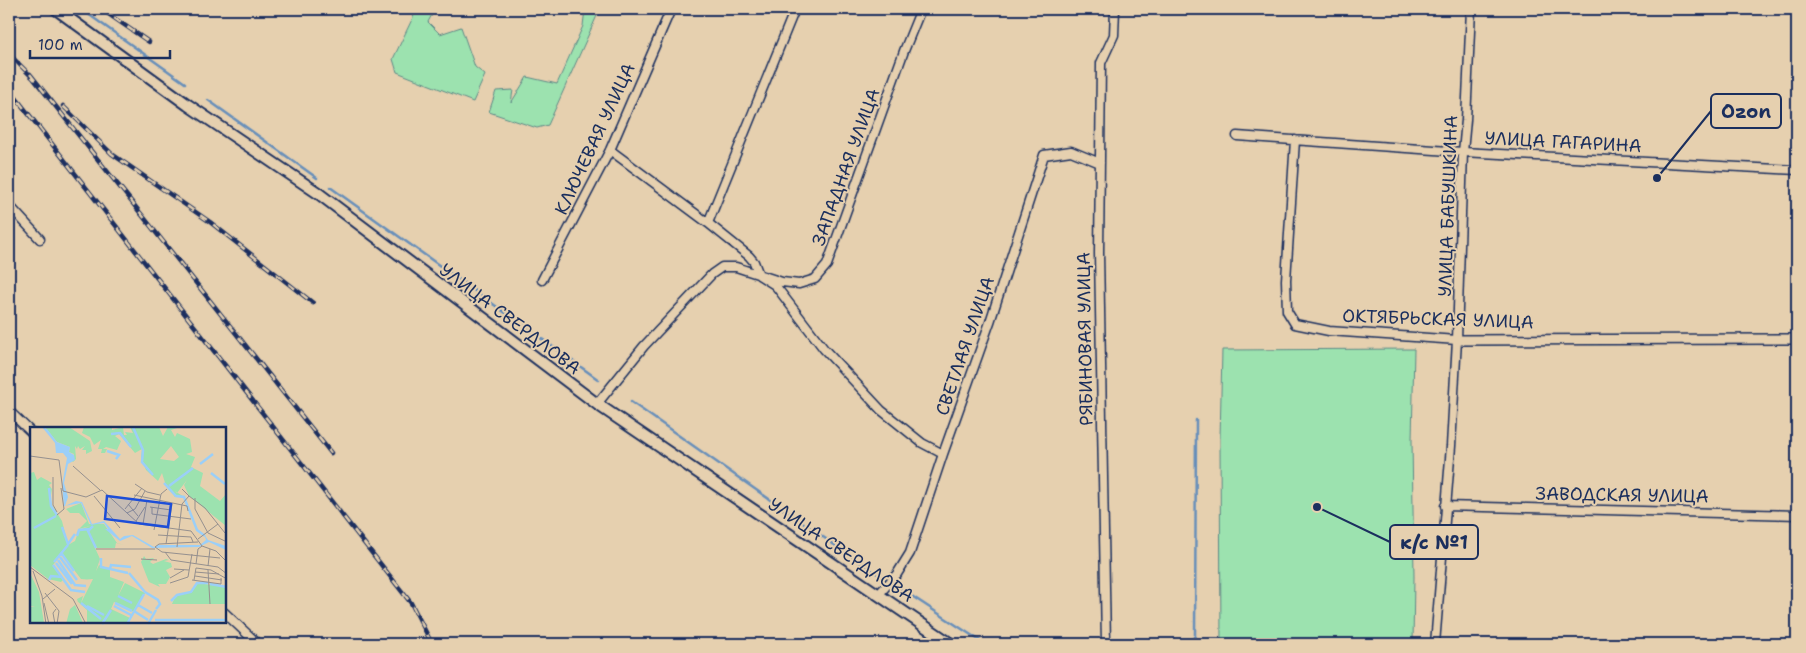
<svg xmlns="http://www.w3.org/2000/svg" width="1806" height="653" font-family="'Shantell Sans',sans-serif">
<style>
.green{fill:#9ce2af;stroke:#5c8886}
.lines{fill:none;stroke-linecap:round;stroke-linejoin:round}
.stream{stroke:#688fba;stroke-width:2.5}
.minor-casing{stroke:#1b2f5e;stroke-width:11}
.tertiary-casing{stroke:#1b2f5e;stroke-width:12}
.secondary-casing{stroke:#1b2f5e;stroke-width:14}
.minor{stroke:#e6d0af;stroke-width:8}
.tertiary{stroke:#e6d0af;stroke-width:9}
.secondary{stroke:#e6d0af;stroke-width:10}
.rail-casing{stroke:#1b2f5e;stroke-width:4.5}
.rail{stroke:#e6d0af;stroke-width:2.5;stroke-dasharray:8;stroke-linecap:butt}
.labels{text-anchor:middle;stroke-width:4;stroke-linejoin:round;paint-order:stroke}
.street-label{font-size:18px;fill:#1b2f5e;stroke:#e6d0af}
.inset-river{fill:none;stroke:#9bcff8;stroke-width:2.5}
.inset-road{fill:none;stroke:#95908f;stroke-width:1}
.view{fill:#1d4ed8;fill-opacity:0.15;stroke:#1d4ed8;stroke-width:2.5}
.inset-edge{fill:none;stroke:#1b2f5e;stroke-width:2.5}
.leader{fill:none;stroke:#1b2f5e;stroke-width:2}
.callout-dot{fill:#1b2f5e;stroke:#e6d0af;stroke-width:2}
.callout{fill:#e6d0af;stroke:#1b2f5e;stroke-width:2}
.callout-label{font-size:19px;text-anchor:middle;font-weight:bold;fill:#1b2f5e}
</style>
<rect width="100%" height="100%" fill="#e6d0af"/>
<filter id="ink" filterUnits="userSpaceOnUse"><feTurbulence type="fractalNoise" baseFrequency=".02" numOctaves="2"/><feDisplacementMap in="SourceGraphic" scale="10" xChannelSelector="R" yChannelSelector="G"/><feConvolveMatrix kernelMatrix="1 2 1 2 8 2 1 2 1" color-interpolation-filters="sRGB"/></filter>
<g filter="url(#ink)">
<path class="green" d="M417,9H435L428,22L440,34L461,27L475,67L485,75L473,102L397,72L393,59Z
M585,9H600L548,125L537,128L489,112L496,91L513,90L511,103L527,77L557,84L583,26Z
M1414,349L1412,440L1414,577L1413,644H1221L1220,439L1222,350Z"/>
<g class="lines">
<path class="stream" d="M81,9L185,83
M208,100L317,178
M330,187L599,380
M631,402L843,551L885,579
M898,587L985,644
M1188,644L1195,636L1196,420"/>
<defs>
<path id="minor" d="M1237,136L1463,152L1797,170
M1295,140L1286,280L1287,311L1295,324L1329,331L1457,340
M610,150L708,223L749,256L754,262L759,275L775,285L824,349L881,410L922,443L943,454
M9,205L40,239
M708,223L795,9
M542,280L610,150L671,9
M597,404L644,346L712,274L722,267H736L782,282L799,284L815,279L827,265L904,51L921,9
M9,411L31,432
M1445,506L1797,515
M879,594L897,574L910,553L943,454L990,322L1044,155L1071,151L1100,163
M225,613L258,644
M1106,644L1099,253L1101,63L1114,35L1115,9
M1435,644L1451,446L1457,340L1463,152L1466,120L1471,9"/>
<path id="tertiary" d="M1457,340L1797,339"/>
<path id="secondary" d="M56,9L188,105L318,193L597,404L951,644"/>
</defs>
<use href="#minor" class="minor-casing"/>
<use href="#tertiary" class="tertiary-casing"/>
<use href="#secondary" class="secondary-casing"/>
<use href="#minor" class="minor"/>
<use href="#tertiary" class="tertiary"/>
<use href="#secondary" class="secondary"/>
<defs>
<path id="rail" d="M101,9L149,42
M9,54L34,79
M30,74L331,453
M9,89L411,603L432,644
M63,106L112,154L210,222L313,303"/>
</defs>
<use href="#rail" class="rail-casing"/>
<use href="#rail" class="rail"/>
</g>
</g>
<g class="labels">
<g class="street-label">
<text transform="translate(595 139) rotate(-65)" y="6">КЛЮЧЕВАЯ УЛИЦА</text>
<text transform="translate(1563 142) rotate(3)" y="6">УЛИЦА ГАГАРИНА</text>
<text transform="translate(846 167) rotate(-70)" y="6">ЗАПАДНАЯ УЛИЦА</text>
<text transform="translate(1448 206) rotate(-88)" y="6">УЛИЦА БАБУШКИНА</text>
<text transform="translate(510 319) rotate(37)" y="6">УЛИЦА СВЕРДЛОВА</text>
<text transform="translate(1438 319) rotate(2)" y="6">ОКТЯБРЬСКАЯ УЛИЦА</text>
<text transform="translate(1085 339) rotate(-91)" y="6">РЯБИНОВАЯ УЛИЦА</text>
<text transform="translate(965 346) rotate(-71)" y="6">СВЕТЛАЯ УЛИЦА</text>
<text transform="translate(1622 495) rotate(1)" y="6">ЗАВОДСКАЯ УЛИЦА</text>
<text transform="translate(841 550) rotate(34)" y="6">УЛИЦА СВЕРДЛОВА</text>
</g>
</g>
<g transform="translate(30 427)">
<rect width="196" height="196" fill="#e6d0af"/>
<path d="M15,0H39L60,14L62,24L56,27V23H52L55,19L50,22L48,19L47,22L45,19L46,32L43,35L42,34L44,27L39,25L40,20L27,15ZM54,0H82V3L93,0L94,8H97L95,5L103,6L100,0H129L133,9L138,0H150L141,3L145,10L147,6L160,12L162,25L156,27L165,30L161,40L173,46L170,59L190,74L196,67V99L159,69L154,58L157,53L147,66L145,64L154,70H145L136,59L132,46L128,54L116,43L111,31L112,22L105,26L89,7L85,9L91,14L87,23L76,20L73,22H77L75,26H71L72,22H68L71,13L64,18L60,10L52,6ZM141,19L149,30L144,34L130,32ZM4,45L7,53L11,50L22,56L19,58L22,62L20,75L32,94L38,118L45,114L49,103L60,99L49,102L57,94L49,86H40L36,82L51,76L59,97H74L87,116L94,118L86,116L85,121H67L59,105L61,102L57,103L70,132L66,144L69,138L80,142V150L94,155L88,169L95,156L115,166L104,185L84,175L81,182L100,191L97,196H73L77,189L71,196H57V183L46,173L48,175L47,172L53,169L51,176L63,152L51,153L57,152H51L32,127L38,118L23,138L33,153L31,155L18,152L0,138V46ZM114,129L116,132L124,131L120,135L123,137L136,132L139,133L134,134L141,136L142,140L136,143L140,150L136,157H128L130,160L119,155L111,135ZM0,146L9,165L14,196H0V180L5,179H0ZM167,156L196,160V177H142L146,168L162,165ZM45,178L53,196L36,197L40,182Z" fill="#9ce2af" fill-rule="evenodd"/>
<path d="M12,0L17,2L27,15L40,20L39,25L44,28L45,33L38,37L34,56L38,70L35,79L46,74L52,75L62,97L74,94L90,112L94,109L103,108L124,120L128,118H170L176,113L174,107L178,113L196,119V123L179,115L169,120L122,121L102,109L90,114L75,102H78L74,96L61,98L51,76L34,79L32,58L37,31L33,26H26L25,16Z" fill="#9bcff8"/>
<path class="inset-river" d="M103,0L113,23L112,35L123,48M81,7L90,6L101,20M77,24L89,28L86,32M170,37L183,27M181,46L195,57M134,56L146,69L154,70L167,103L175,109M139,59L163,41M19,61L21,79L27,88M63,99L58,104L66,121M32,100L38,117L45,107M4,101L26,89M47,109L49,103L61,102M32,127L44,144M30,130L47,153M71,131V140L98,146M28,133L45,158L56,159M24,135L38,118M26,136L42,157M23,138L41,163L55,165M80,142L81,138L101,140M99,146L115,165L128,173L130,177L126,182M19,153L21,149L32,150M180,157L197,160M88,169L102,176M141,174L147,168L161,165L167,156H178M51,176L71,192M85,176L102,184M108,178L122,186M57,179L74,188M84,179L101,188M104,184L118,193M125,193H197M72,197L81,183M97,197L114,167M118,197L126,183"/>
<path class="inset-road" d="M0,29L29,33L33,64L56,70L72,63L109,97L161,104L172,119L186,124L197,135M43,39L70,63M23,50V78L27,85M105,57L117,65L130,68M104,68L157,79L158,84M64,69L90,101M159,69L175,81L195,106M165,71V82L178,106L197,115M98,77L108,89M120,80L141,83M122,80V87L161,92M95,82L112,61M97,86L105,82L115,64M27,88L34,82L31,61M106,94L115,80M113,97L117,73M124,103L131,67L137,62M128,108L161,110L163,115M168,112L188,97M168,115L129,117L125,120L132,125L190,131M136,117L142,77M147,120L152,77L159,69L152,62M66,122H125M135,125L141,133L188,140L197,147M111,132L127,133M166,137L168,122L172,119M178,139L180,122M0,140L43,172L56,197M144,142L159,143M178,143L180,177M3,144L12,169L16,197M165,145L189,147M165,149L192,153M140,151L154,143M162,153L191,157V151M164,153L166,141L181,143L197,152M140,156L158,150L162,127M15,166L29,184L27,197M13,172L25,162M14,176L19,197M25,197L23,186L26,182"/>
<path class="view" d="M77,69L141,77L138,100L75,92Z"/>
<rect width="196" height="196" class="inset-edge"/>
</g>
<path class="leader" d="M1657 178L1711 111M1317 507L1390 542"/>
<g class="callout-dot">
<circle cx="1657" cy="178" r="5"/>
<circle cx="1317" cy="507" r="5"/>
</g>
<g class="callout">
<rect x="1711" y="94" width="70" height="34" rx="5"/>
<rect x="1390" y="525" width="88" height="34" rx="5"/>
</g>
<g class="callout-label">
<text x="1746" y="118">Ozon</text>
<text x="1434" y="549">к/с №1</text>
</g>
<rect width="1806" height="653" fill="none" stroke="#e6d0af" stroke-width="30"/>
<rect x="15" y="15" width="1776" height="623" fill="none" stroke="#1b2f5e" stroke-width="2" filter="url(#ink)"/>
<path d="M30 50v8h140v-8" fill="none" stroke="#1b2f5e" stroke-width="2.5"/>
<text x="38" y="50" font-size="15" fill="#1b2f5e" stroke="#e6d0af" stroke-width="4" paint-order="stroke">100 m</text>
</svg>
